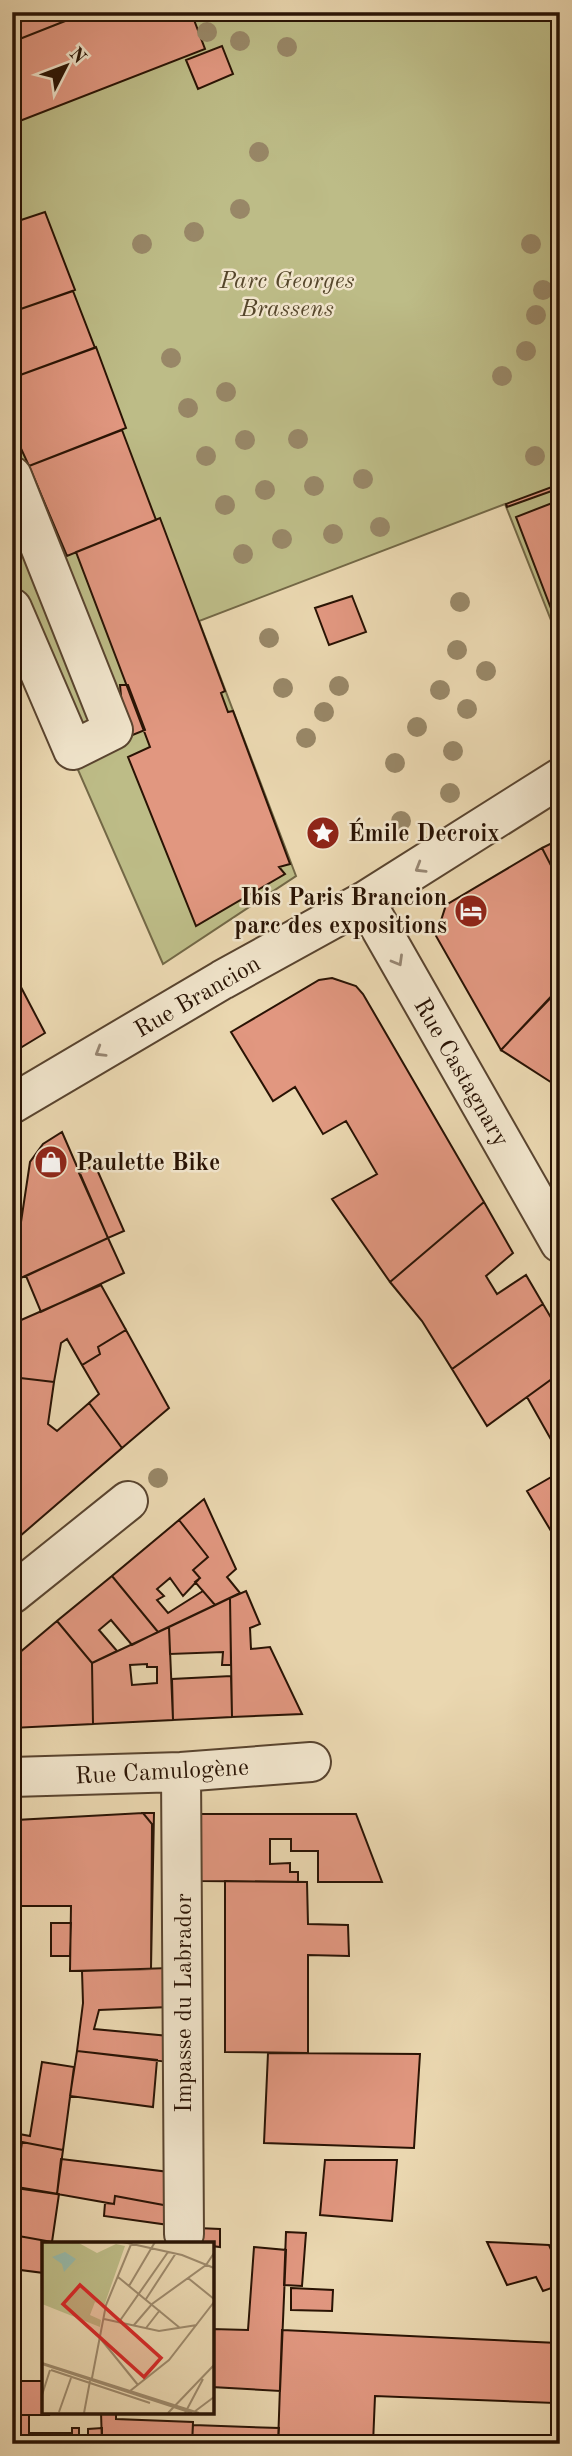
<svg xmlns="http://www.w3.org/2000/svg" width="572" height="2456" font-family="'Old Standard TT',serif">
<style>
.park{fill:#bdbc87;stroke:#736846;stroke-width:2}
.building{fill:#e19780;stroke:#291304;stroke-width:2;fill-rule:evenodd}
.lines{fill:none;stroke-linecap:round;stroke-linejoin:round}
.minor-casing{stroke:#59442f;stroke-width:42}
.minor{stroke:#f1e5cc;stroke-width:38}
.tree{fill:#988767}
.oneway{stroke:#978672}
.labels{text-anchor:middle;stroke-width:5;stroke-linejoin:round;paint-order:stroke}
.park-label{font-size:24px;font-style:italic;fill:#55462b;stroke:#f1e5cc}
.poi-label{font-size:24px;font-weight:bold;fill:#291304;stroke:#f1e5cc;text-anchor:start}
.street-label{font-size:24px;fill:#291304;stroke:#f1e5cc}
.inset-road{fill:none;stroke:#9d896b;stroke-width:2}
.view{fill:#d62828;fill-opacity:0.15;stroke:#d62828;stroke-width:3.5}
.inset-edge{fill:none;stroke:#291304;stroke-width:3.5}
</style>
<rect width="100%" height="100%" fill="#ead7b0"/>
<filter id="stains"><feTurbulence type="fractalNoise" baseFrequency=".00286" numOctaves="4"/><feColorMatrix values="0 0 0 0 .2 0 0 0 0 .09 0 0 0 0 .02 0 0 0 .5 -.17"/></filter>
<radialGradient id="worn" r=".72"><stop offset=".6" stop-color="#630" stop-opacity="0"/><stop offset="1" stop-color="#630" stop-opacity=".3"/></radialGradient>
<path class="park" d="M12,12H560V643L505,504L199,621L296,876L163,964L12,619Z"/>
<path class="building" d="M18,12H88L12,42V26L21,22Z
M88,12H191L205,49L12,124V42Z
M222,46L233,74L198,89L186,60Z
M45,212L75,290L12,312V223Z
M73,291L95,348L12,378V312Z
M96,347L126,428L29,466L12,429V378Z
M122,430L156,520L67,556L29,466Z
M560,484V488L507,507L506,504Z
M560,500V632L516,517Z
M160,518L225,691L221,693L228,712L233,711L290,864L279,867L285,874L196,926L128,757L150,747L76,552Z
M352,596L366,632L329,645L315,608Z
M120,685H128L145,730L125,738Z
M560,839V883L542,848Z
M542,848L560,883V988L501,1050L436,936L446,905Z
M12,970L45,1033L12,1053Z
M332,978L356,986L363,994L484,1202L390,1282L332,1199L377,1174L346,1121L323,1134L295,1087L273,1101L231,1032L319,980Z
M559,988L560,989V1088L501,1050Z
M62,1132L108,1238L12,1282L30,1162L43,1144Z
M95,1165L124,1231L108,1238L79,1173Z
M484,1202L513,1253L486,1276L497,1294L526,1275L543,1304L452,1369L422,1321L390,1282Z
M108,1238L124,1273L41,1312L26,1276Z
M101,1285L126,1330L98,1347L100,1354L82,1365L67,1339L61,1343L54,1382L12,1377V1324Z
M543,1304L560,1333V1373L487,1426L452,1369Z
M126,1330L169,1408L122,1448L89,1403L99,1394L82,1365L100,1354L98,1347Z
M560,1373V1451L558,1452L527,1397Z
M12,1377L54,1382L48,1424L57,1431L89,1403L122,1448L12,1543Z
M560,1472V1539L557,1541L527,1491Z
M204,1499L236,1569L227,1577L240,1593L215,1605L195,1582L200,1578L193,1570L208,1557L179,1520Z
M179,1520L208,1557L193,1570L200,1578L183,1596L170,1578L157,1589L164,1596L157,1600L168,1613L203,1591L215,1605L158,1632L112,1576Z
M112,1576L158,1632L132,1645L111,1620L99,1630L117,1651L92,1663L57,1621Z
M246,1591L260,1624L250,1628L251,1649L270,1647L302,1714L232,1717L230,1598Z
M230,1598L231,1665H222L223,1652L170,1654L169,1627Z
M57,1621L92,1663L93,1724L12,1728V1659Z
M169,1627L173,1720L93,1724L92,1663ZM147,1664V1667H157V1683L132,1685L130,1665Z
M231,1676L232,1717L173,1720L172,1679Z
M143,1813L152,1824L151,1969L70,1971L71,1906H14L16,1820Z
M143,1813H154L151,1969L152,1824Z
M200,1814H356L382,1882H318V1851H291V1839H270V1864L290,1863V1872H298V1882L200,1881Z
M12,1820H16L15,1859L12,1860Z
M225,1881L307,1882L308,1924L348,1925L349,1956L308,1955V2053L225,2052Z
M51,1923H71L70,1956H51Z
M169,1968V2007L99,2010L94,2029L169,2036L168,2062L77,2051L83,2003L82,1971Z
M77,2051L157,2060L153,2107L70,2096Z
M268,2053L420,2054L414,2148L264,2143Z
M42,2062L74,2067L63,2150L17,2141L19,2134L30,2136Z
M22,2142L63,2150L57,2194L15,2188Z
M61,2159L169,2172V2206L115,2196L114,2204L57,2194Z
M325,2160H397L392,2221L320,2215Z
M12,2187H17L13,2235H12Z
M17,2187L59,2194L52,2242L13,2235Z
M115,2196L169,2206V2225L104,2216L105,2203L114,2204Z
M197,2228L220,2229V2247L197,2244Z
M286,2232L306,2233L302,2286L284,2285Z
M12,2235L13,2269L14,2444H12Z
M13,2235L52,2242L66,2244H44V2273L13,2269Z
M487,2242L549,2245L560,2270V2285L543,2291L536,2277L507,2285Z
M254,2247L286,2250L280,2391L212,2387V2329L248,2330Z
M291,2288L333,2290L332,2311L291,2310Z
M282,2330L558,2343L555,2403L375,2396L373,2444H278Z
M14,2381H44V2412L50,2415H14Z
M101,2412H116V2419L193,2422L192,2444H102Z
M14,2415H29V2433H72V2428H79V2442L14,2444Z
M193,2425L279,2428L278,2444H192Z
M102,2428V2444H88V2429Z"/>
<g class="lines">
<defs>
<path id="minor" d="M12,476L113,730L73,750L12,608
M365,901L560,1243
M12,1104L222,980L365,901L560,778
M12,1594L128,1501
M181,1772L184,2234
M12,1777L181,1772L311,1762"/>
</defs>
<use href="#minor" class="minor-casing"/>
<use href="#minor" class="minor"/>
</g>
<g class="tree">
<circle cx="207" cy="32" r="10"/>
<circle cx="240" cy="41" r="10"/>
<circle cx="287" cy="47" r="10"/>
<circle cx="259" cy="152" r="10"/>
<circle cx="240" cy="209" r="10"/>
<circle cx="194" cy="232" r="10"/>
<circle cx="142" cy="244" r="10"/>
<circle cx="531" cy="244" r="10"/>
<circle cx="543" cy="290" r="10"/>
<circle cx="536" cy="315" r="10"/>
<circle cx="526" cy="351" r="10"/>
<circle cx="171" cy="358" r="10"/>
<circle cx="502" cy="376" r="10"/>
<circle cx="226" cy="392" r="10"/>
<circle cx="188" cy="408" r="10"/>
<circle cx="298" cy="439" r="10"/>
<circle cx="245" cy="440" r="10"/>
<circle cx="206" cy="456" r="10"/>
<circle cx="535" cy="456" r="10"/>
<circle cx="363" cy="479" r="10"/>
<circle cx="314" cy="486" r="10"/>
<circle cx="265" cy="490" r="10"/>
<circle cx="225" cy="505" r="10"/>
<circle cx="380" cy="527" r="10"/>
<circle cx="333" cy="534" r="10"/>
<circle cx="282" cy="539" r="10"/>
<circle cx="243" cy="554" r="10"/>
<circle cx="460" cy="602" r="10"/>
<circle cx="269" cy="638" r="10"/>
<circle cx="457" cy="650" r="10"/>
<circle cx="486" cy="671" r="10"/>
<circle cx="339" cy="686" r="10"/>
<circle cx="283" cy="688" r="10"/>
<circle cx="440" cy="690" r="10"/>
<circle cx="467" cy="709" r="10"/>
<circle cx="324" cy="712" r="10"/>
<circle cx="417" cy="727" r="10"/>
<circle cx="306" cy="738" r="10"/>
<circle cx="453" cy="751" r="10"/>
<circle cx="395" cy="763" r="10"/>
<circle cx="450" cy="793" r="10"/>
<circle cx="401" cy="821" r="10"/>
<circle cx="158" cy="1478" r="10"/>
</g>
<defs><path id="oneway-chevron" d="M-2-3.5L2.5 0L-2 3.5" fill="none" stroke-width="1.6" stroke-linecap="round" stroke-linejoin="round" transform="scale(1.75)"/></defs>
<g class="oneway">
<use href="#oneway-chevron" transform="translate(420 868) rotate(149)"/>
<use href="#oneway-chevron" transform="translate(398 961) rotate(60)"/>
<use href="#oneway-chevron" transform="translate(100 1052) rotate(149)"/>
</g>
<defs>
<symbol id="sight-disc" viewBox="-11 -11 22 22"><circle r="9.5" fill="#8f2418" stroke="#f1e5cc"/><path d="M0-6L1.8-2.2L6-1.7L2.9 1.2L3.7 5.4L0 3.3L-3.7 5.4L-2.9 1.2L-6-1.7L-1.8-2.2Z" fill="#fff"/></symbol>
<symbol id="hotel-disc" viewBox="-11 -11 22 22"><circle r="9.5" fill="#8f2418" stroke="#f1e5cc"/><path d="M-6-4.5h1.5V1H6V5H4.5V3h-9V5H-6ZM-4 0a1.8 1.8 0 1 1 3.6 0ZM.5 0V-2.5h3Q6-2.5 6 0Z" fill="#fff"/></symbol>
<symbol id="shop-disc" viewBox="-11 -11 22 22"><circle r="9.5" fill="#8f2418" stroke="#f1e5cc"/><path d="M-5-2.5h2.3a2.7 3.5 0 0 1 5.4 0H5L5.5 6h-11ZM-1.5-2.5h3a1.5 2.3 0 0 0-3 0Z" fill="#fff"/></symbol>
</defs>
<g fill-rule="evenodd">
<use href="#sight-disc" x="304" y="814" width="38" height="38"/>
<use href="#hotel-disc" x="452" y="892" width="38" height="38"/>
<use href="#shop-disc" x="32" y="1143" width="38" height="38"/>
</g>
<g class="labels">
<g class="park-label">
<text x="287" y="288">Parc Georges<tspan x="287" dy="28">Brassens</tspan></text>
</g>
<g class="poi-label">
<text x="348" y="841">Émile Decroix</text>
<text x="447" y="905" text-anchor="end">Ibis Paris Brancion<tspan x="447" dy="28">parc des expositions</tspan></text>
<text x="76" y="1170">Paulette Bike</text>
</g>
<g class="street-label">
<text transform="translate(197 996) rotate(-30)" y="8">Rue Brancion</text>
<text transform="translate(462 1072) rotate(60)" y="8">Rue Castagnary</text>
<text transform="translate(162 1771) rotate(-3)" y="8">Rue Camulogène</text>
<text transform="translate(183 2003) rotate(-90)" y="8">Impasse du Labrador</text>
</g>
</g>
<g transform="translate(42 2242)">
<rect width="172" height="172" fill="#ead7b0"/>
<path d="M0,0H35L55,11L74,2L83,4L62,64L53,60L48,73L59,78L58,85L0,62Z" fill="#bdbc87"/>
<path d="M23,10L34,17L22,30L20,22L10,15Z" fill="#98baa9"/>
<path class="inset-road" d="M81,0L140,13L172,26M76,35L138,86M146,36L172,57M87,44L113,0M104,57L134,11M62,77L117,89L155,83M77,80L126,10M92,83L110,62L164,23L172,11M104,86L118,68M58,96L96,143M0,121L157,171M0,122L150,171M9,128L108,161M50,136L64,63L90,0M88,149L127,118L172,60M0,153L8,128M17,170L29,136M152,170L172,155M42,171L48,139M126,171L172,123M143,171L161,137"/>
<path class="view" d="M38,43L119,116L102,135L21,62Z"/>
<rect width="172" height="172" class="inset-edge"/>
</g>
<rect width="572" height="2456" fill="none" stroke="#ead7b0" stroke-width="42"/>
<rect x="14" y="14" width="544" height="2428" fill="none" stroke="#291304" stroke-width="3.5"/>
<rect x="21" y="21" width="530" height="2414" fill="none" stroke="#291304" stroke-width="2"/>
<g transform="translate(66 66) rotate(48)" stroke="#f1e5cc" stroke-width="5" paint-order="stroke">
<path d="M0-5L12 26L0 18L-12 26Z" fill="#291304"/>
<text y="-10" font-size="19" font-weight="bold" text-anchor="middle" fill="#291304">N</text>
</g>
<rect width="100%" height="100%" filter="url(#stains)"/>
<rect width="100%" height="100%" fill="url(#worn)"/>
</svg>
